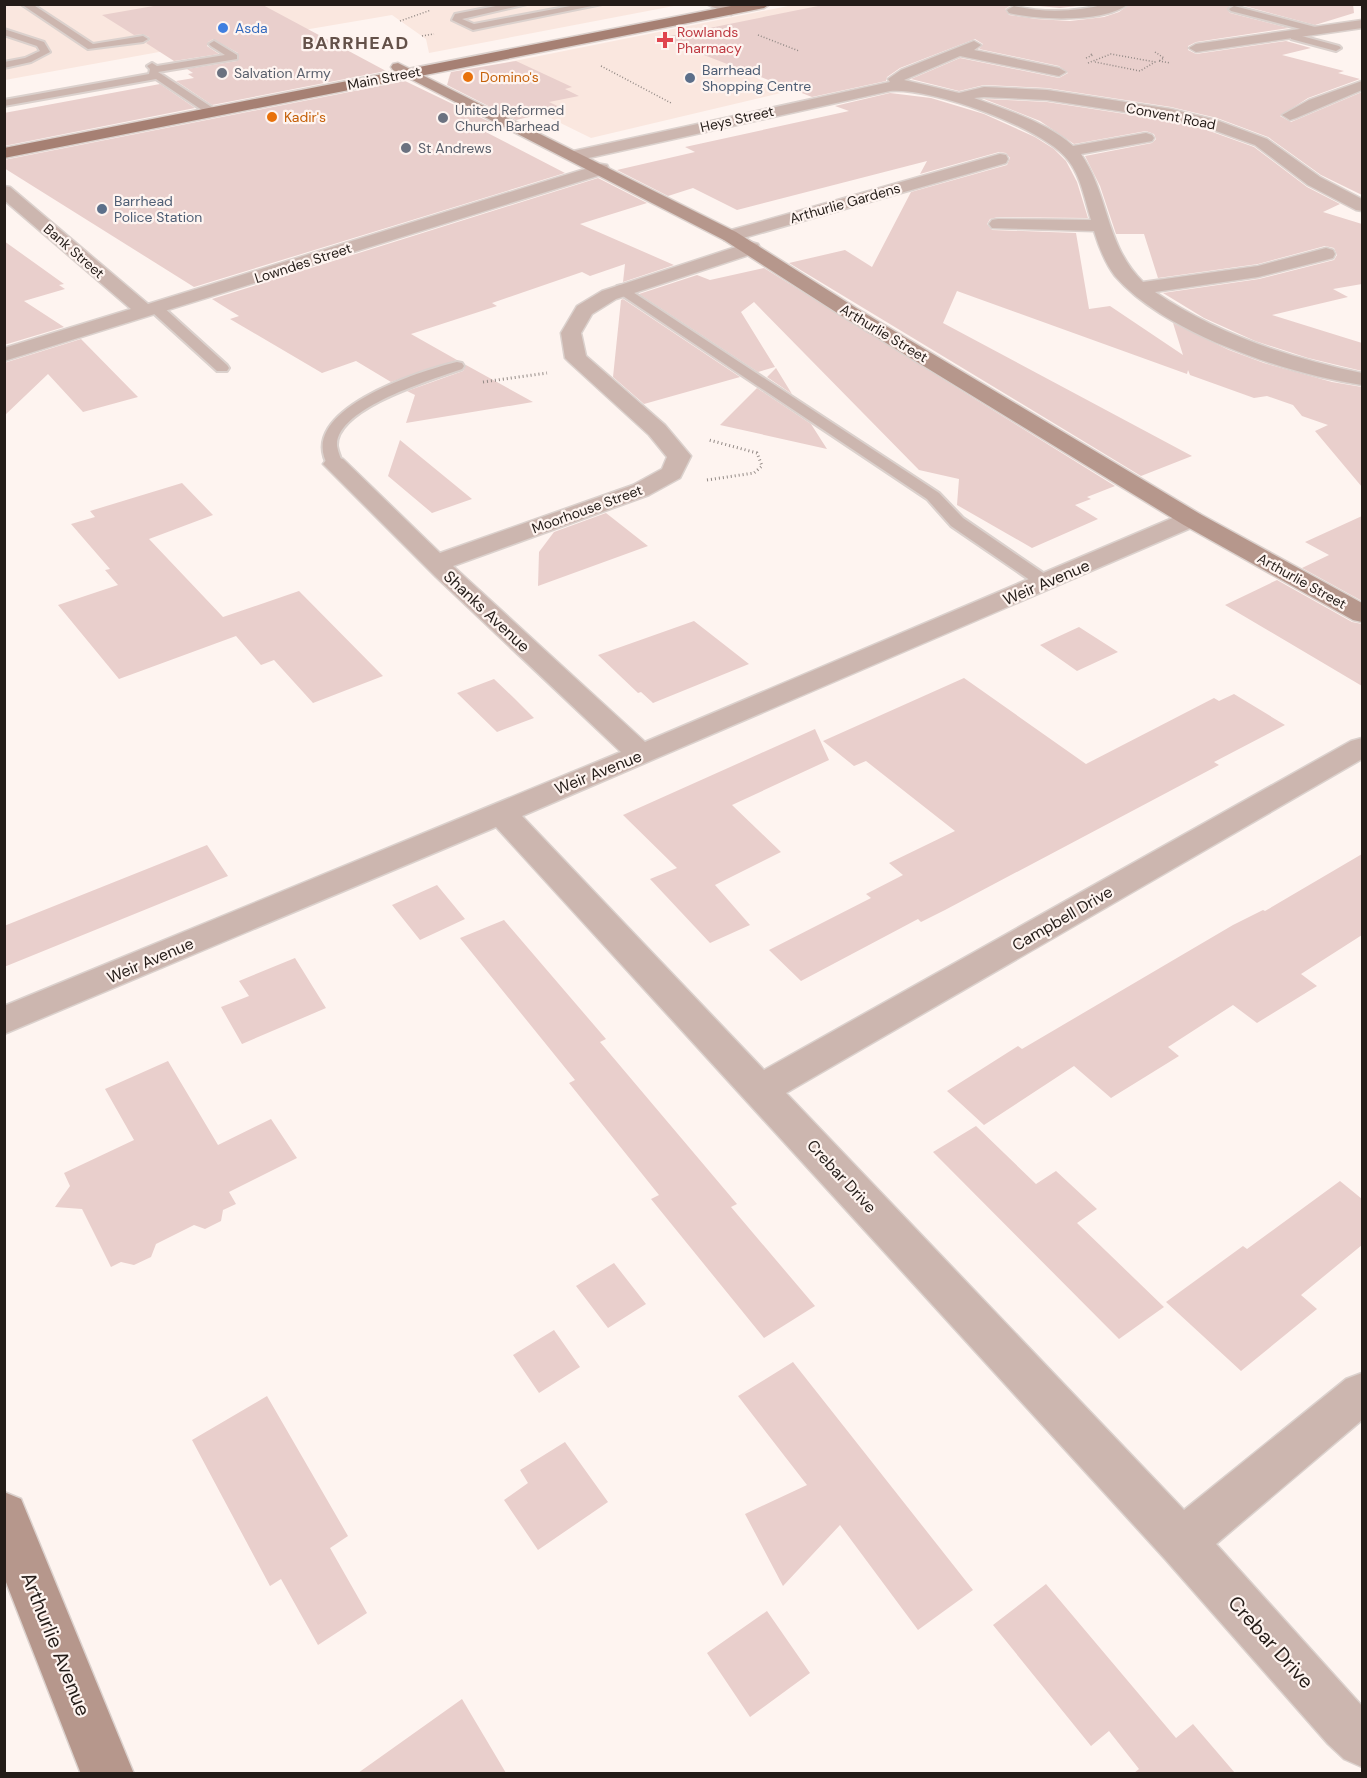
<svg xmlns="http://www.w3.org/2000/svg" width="1367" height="1778" font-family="'DM Sans',sans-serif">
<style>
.built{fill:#fae7df}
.building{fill:#e9cfcc}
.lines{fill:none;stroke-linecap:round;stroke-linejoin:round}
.lane-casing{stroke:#dbd1cd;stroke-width:4}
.street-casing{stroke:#dbd1cd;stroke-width:3}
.secondary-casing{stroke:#dbd1cd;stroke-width:3}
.primary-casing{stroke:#dbd1cd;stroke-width:3}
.path-far1{stroke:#938a86;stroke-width:1.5;stroke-dasharray:1 2;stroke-linecap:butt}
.path{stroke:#938a86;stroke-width:3;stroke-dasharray:1 3;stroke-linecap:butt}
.lane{fill:#ccb6af;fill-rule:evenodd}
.street{fill:#ccb6af;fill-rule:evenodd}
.secondary{fill:#b6978c;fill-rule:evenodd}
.primary{fill:#a68073;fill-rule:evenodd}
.shop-dot{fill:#3f7fe0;stroke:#fef4f0;stroke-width:2}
.health-dot{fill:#e0444e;stroke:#fef4f0;stroke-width:2}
.worship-dot{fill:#6b7280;stroke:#fef4f0;stroke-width:2}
.food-dot{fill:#e8710a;stroke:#fef4f0;stroke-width:2}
.service-dot{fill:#5c6f8a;stroke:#fef4f0;stroke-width:2}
.labels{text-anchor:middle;stroke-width:4.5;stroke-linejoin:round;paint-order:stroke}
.far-shop-label{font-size:14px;fill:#366cbe;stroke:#fef4f0;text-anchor:start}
.far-health-label{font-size:14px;fill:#be3a42;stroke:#fef4f0;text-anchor:start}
.far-service-label{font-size:14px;fill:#4e5e75;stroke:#fef4f0;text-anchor:start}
.far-worship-label{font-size:14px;fill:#5b616d;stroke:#fef4f0;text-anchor:start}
.far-food-label{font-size:14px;fill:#c56008;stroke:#fef4f0;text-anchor:start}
.far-street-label{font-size:14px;fill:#241c18;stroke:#fef4f0}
.street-label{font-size:16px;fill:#241c18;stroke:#fef4f0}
.far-district-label{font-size:18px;font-weight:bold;letter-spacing:1.5px;fill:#645149;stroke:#fef4f0}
.near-street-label{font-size:20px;fill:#241c18;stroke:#fef4f0}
</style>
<rect width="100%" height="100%" fill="#fef4f0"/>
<path class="built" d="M5,5H679L429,53L426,39L392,15L240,41L225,40L5,80Z
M793,5H1030L1006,10L980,5L735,67L785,92L591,138L534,110L448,80L450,74Z"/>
<path class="building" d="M165,4H261L386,71L212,105L176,81L194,78L188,74L193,73L187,69L237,61L238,53L213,39L208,42L207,46L219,54L174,61L146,43L150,40L149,37L143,34L134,35L102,15Z
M828,4H1012L1005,9L1009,15L1036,19L1070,21L1104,17L1119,12L1130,4H1232L1227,9L1230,13L1289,28L1196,42L1188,46V50L1196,54L1286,41L1311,48L1282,55L1344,71L1338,73L1360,79L1308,98L1280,116L1291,122L1362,92V195L1321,175L1268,137L1217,118L1171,107L1047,88L984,85L959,91L911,79L960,58L1059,78L1068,73L1059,66L979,49L983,44L975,39L900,68L887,77L886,81L812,97L660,38Z
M1018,4H1094L1060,8Z
M1237,4H1353L1354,13L1315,25Z
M516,61L572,87L565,89L579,96L549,102L564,109L516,120L447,85L451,72Z
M405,81L494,124L478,128L565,173L194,287L4,168V160Z
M160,84L195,108L4,146V113Z
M890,93L931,98L984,114L1035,137L1054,149L1066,161L1077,182L1088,218L998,217L990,219L987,224L992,230L1076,233L1089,309L1110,306L1183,355L1173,323L1229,350L1264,363L1332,382L1362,387V487L1315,431L1328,425L1302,416L1293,405L1267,396L1254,398L1190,375L1188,370L1187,374L957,291L943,323L1192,456L1141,476L789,263L845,250L872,267L911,192L1007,165L1010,158L1006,153L999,152L920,174L927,161L737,210L693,188L668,196L617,170L695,152L685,147L849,111L835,106Z
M984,99L1047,102L1171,121L1204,129L1254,147L1307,187L1340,204L1323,212L1362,224V284L1333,289L1348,297L1272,315L1362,343V371L1308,358L1255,341L1204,318L1163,293L1259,279L1334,260L1337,255L1334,248L1325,246L1258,264L1158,278L1144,234H1116L1100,186L1085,156L1152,143L1156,139L1154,134L1146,131L1074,144L1040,121Z
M598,178L647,203L580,224L674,265L623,282L625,264L590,276L582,272L492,303L497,306L411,334L457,360L391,382L356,361L322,373L230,319L239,316L212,299Z
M4,241L64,284L59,285L65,289L24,301L64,327L4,345Z
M764,268L1115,486L1087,497L1091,499L1075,505L1098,519L1032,548L957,505L959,479L919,470L754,302L741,312L775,367L758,372L639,294L697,275L710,280Z
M623,299L740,377L644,404L613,377L621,300Z
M81,339L138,397L83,412L48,374L4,416V363Z
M466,365L533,402L406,423L415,395L407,391L463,371Z
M776,368L792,394L767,377Z
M757,388L811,424L827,449L720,425Z
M400,440L472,499L432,513L388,476Z
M182,483L213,515L149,539L223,617L299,591L383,676L313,703L274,660L261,665L236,636L119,679L58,605L118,585L105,570L110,569L71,524L95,517L90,511Z
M606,513L648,546L538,586L539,552L554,532Z
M1362,516V601L1302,568L1329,555L1305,542Z
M1277,580L1352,622L1362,624V686L1225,605Z
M694,621L749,664L653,703L641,692L638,693L598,655Z
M1079,627L1118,652L1077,671L1040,645Z
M964,678L1086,764L1214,698L1219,701L1234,694L1285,725L1214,762L1219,765L945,910L921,922L918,919L801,981L769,950L871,898L866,894L903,875L889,863L955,831L866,761L854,766L823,741Z
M494,679L514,698L534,718L497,732L457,693Z
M815,729L829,760L732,805L781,852L715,885L750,925L710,943L650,879L677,868L623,815Z
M207,845L228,876L4,967V926Z
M1362,854V935L1301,974L1317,986L1257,1023L1233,1005L1168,1047L1179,1056L1111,1098L1074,1066L984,1125L947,1091L1018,1046L1022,1049L1233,925L1263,910L1265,911Z
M437,885L465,919L420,940L392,905Z
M504,920L606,1039L600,1042L737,1204L731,1207L815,1306L764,1338L651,1199L659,1195L569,1083L575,1080L460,938Z
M295,958L326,1008L242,1044L221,1007L249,996L239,981Z
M168,1061L218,1145L271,1119L297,1158L229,1192L236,1204L223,1210L221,1221L205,1229L194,1225L156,1244L151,1257L134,1265L121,1262L111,1267L82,1209L55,1207L70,1186L64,1173L134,1140L105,1089Z
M976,1126L1036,1184L1056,1171L1097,1209L1077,1223L1164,1307L1119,1339L933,1152Z
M1340,1181L1362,1199V1245L1301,1295L1317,1309L1241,1371L1166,1302L1243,1246L1247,1249Z
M614,1263L646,1304L608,1328L576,1286Z
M554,1330L580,1367L539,1393L513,1355Z
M793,1362L973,1590L918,1630L840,1525L783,1586L745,1514L807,1485L738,1396Z
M267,1396L348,1536L330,1548L367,1613L318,1645L281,1579L270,1586L192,1440Z
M565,1442L608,1502L538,1550L504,1500L528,1483L520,1470Z
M1046,1584L1176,1738L1193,1724L1235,1773H1134L1139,1769L1109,1731L1091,1746L993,1625Z
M767,1611L810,1673L750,1717L707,1653Z
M462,1699L506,1773H358Z"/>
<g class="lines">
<defs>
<path id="lane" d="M21,4H32L93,44L143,36L148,39L143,42L88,49Z
M506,4H527L462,19L474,24L581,4H602L473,30L452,20L455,14Z
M1234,6L1319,28L1321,30L1316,33L1231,11L1229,9Z
M4,29L44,42L50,52L31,62L4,68V62L25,58L40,51L37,46L4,35Z
M1294,34L1339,46L1341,48L1336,51L1291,39V35Z
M214,41L237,55V59L158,72L216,110V114H208L156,79L4,106V100L149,74L150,69L147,66L152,63L157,66L225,55L211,46L209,44Z
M622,285L939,493L963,518L1052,579L1055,583L1052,587H1040L951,526L927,499L617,292L615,289L617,286Z
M157,305L162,306L227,365L229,368L227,371H217L152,312L150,309Z
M457,362L462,363L464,366L462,369C434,379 335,408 337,446C338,452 341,459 343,464L341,467H329C293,411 419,371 457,362Z"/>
<path id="street" d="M706,4H726L738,11L731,15Z
M1106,4H1128C1105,23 1037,20 1009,13L1007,10L1014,6C1045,13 1075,12 1106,4Z
M1362,20V28L1196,52L1189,48L1196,44Z
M974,41L981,45L974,50L1059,68L1066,72L1059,76L960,56L904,80L959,93L984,87L1047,90L1171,109L1216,120L1267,139L1320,177L1362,199V211L1356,210L1308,185L1255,145L1205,127L1171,119L1047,100L984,97L974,98C1006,110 1047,122 1073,146L1146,133L1152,135L1154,138L1152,141L1081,154C1110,197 1105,245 1143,282L1258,266L1326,248L1333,250L1335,254L1333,258L1258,277L1155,292C1217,334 1289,358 1362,373V385C1288,374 1165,334 1115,276C1105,263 1099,247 1094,231L992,228L989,224L992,220L998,219L1091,220C1085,201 1081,176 1068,160C1044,128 930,87 890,91L575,161L567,156L569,152L601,145L890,82L888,79L901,70Z
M1362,81V90L1296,118L1290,120L1282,115L1309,100Z
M1000,154L1006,155L1008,159L1006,163L736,240H724L721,236L724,232Z
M601,164L607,165L609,169L607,173L4,361V348L131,309L4,200V186L10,187L148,304Z
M751,242L758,244L760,248L758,252L616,299L592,314L581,333L586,356L665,425L691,456L680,478L649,495L453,566L645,742L1182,514L1191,512L1200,514L1203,519L1200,524L522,816L764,1070L1351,741L1362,738V759L786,1093L1184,1510L1346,1379L1362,1373V1420L1216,1544L1362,1706V1767L1344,1759L1328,1744L1165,1559L496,827L4,1034V1006L621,752L436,577L323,464L327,459L335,457L343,459L440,553L633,485L662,469L667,457L649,435L569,362L565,358L561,333L577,306L602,291Z"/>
<path id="secondary" d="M398,63L736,232L856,308L1200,514L1362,603V622L1353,620L1182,524L842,316L724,240L393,70L391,67L393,64Z
M4,1492L21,1499L134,1774H81L4,1577Z"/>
<path id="primary" d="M741,4H770L764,8L4,158V148Z"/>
</defs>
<use href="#lane" class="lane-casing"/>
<use href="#street" class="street-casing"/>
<use href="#secondary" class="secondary-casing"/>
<use href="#primary" class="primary-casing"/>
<path class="path-far1" d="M400,21L431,10
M758,35L799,51
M422,36L434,34
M1155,52L1164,58L1159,61
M1086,58L1093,55L1090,54
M1159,61L1170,63
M1088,63L1111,54L1155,62L1140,71L1095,62
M601,66L671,103"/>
<path class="path" d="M483,382L547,373
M707,480L754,473L762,466L757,453L709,440"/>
<use href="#lane" class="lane"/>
<use href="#street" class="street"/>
<use href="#secondary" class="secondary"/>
<use href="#primary" class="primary"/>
</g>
<circle class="shop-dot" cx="223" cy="28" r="6"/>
<path class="health-dot" d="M662 31h6v6h6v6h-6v6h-6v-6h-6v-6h6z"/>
<g class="worship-dot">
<circle cx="222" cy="73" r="6"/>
<circle cx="443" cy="118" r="6"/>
<circle cx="406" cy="148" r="6"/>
</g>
<g class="food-dot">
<circle cx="468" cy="77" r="6"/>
<circle cx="272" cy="117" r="6"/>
</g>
<g class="service-dot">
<circle cx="690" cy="78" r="6"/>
<circle cx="102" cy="209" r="6"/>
</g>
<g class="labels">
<g class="far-shop-label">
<text x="235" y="33">Asda</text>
</g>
<g class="far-health-label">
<text x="677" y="37">Rowlands<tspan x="677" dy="16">Pharmacy</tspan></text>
</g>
<g class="far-service-label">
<text x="702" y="75">Barrhead<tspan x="702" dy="16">Shopping Centre</tspan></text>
<text x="114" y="206">Barrhead<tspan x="114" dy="16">Police Station</tspan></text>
</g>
<g class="far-worship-label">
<text x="234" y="78">Salvation Army</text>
<text x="455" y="115">United Reformed<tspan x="455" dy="16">Church Barhead</tspan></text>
<text x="418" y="153">St Andrews</text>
</g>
<g class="far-food-label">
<text x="480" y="82">Domino's</text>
<text x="284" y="122">Kadir's</text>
</g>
<g class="far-street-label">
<text transform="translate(384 78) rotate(-11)" y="5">Main Street</text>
<text transform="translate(1171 116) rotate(11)" y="5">Convent Road</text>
<text transform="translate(737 119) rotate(-13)" y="5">Heys Street</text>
<text transform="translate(845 203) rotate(-16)" y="5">Arthurlie Gardens</text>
<text transform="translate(74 251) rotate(41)" y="5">Bank Street</text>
<text transform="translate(303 263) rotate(-18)" y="5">Lowndes Street</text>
<text transform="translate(884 333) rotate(31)" y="5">Arthurlie Street</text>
<text transform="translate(587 509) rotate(-20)" y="5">Moorhouse Street</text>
<text transform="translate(1302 581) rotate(29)" y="5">Arthurlie Street</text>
</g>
<g class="street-label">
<text transform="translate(1046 582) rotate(-23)" y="6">Weir Avenue</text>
<text transform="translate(487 611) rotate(43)" y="6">Shanks Avenue</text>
<text transform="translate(598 772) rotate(-22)" y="6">Weir Avenue</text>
<text transform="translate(1062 918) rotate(-30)" y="6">Campbell Drive</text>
<text transform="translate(150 960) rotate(-23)" y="6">Weir Avenue</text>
<text transform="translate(842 1176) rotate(47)" y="6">Crebar Drive</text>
</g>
<g class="far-district-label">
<text x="356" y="49">BARRHEAD</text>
</g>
<g class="near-street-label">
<text transform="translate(1271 1642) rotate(48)" y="7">Crebar Drive</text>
<text transform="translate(56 1644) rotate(68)" y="7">Arthurlie Avenue</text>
</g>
</g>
<rect width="1367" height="1778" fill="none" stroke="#241c18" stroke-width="12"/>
</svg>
